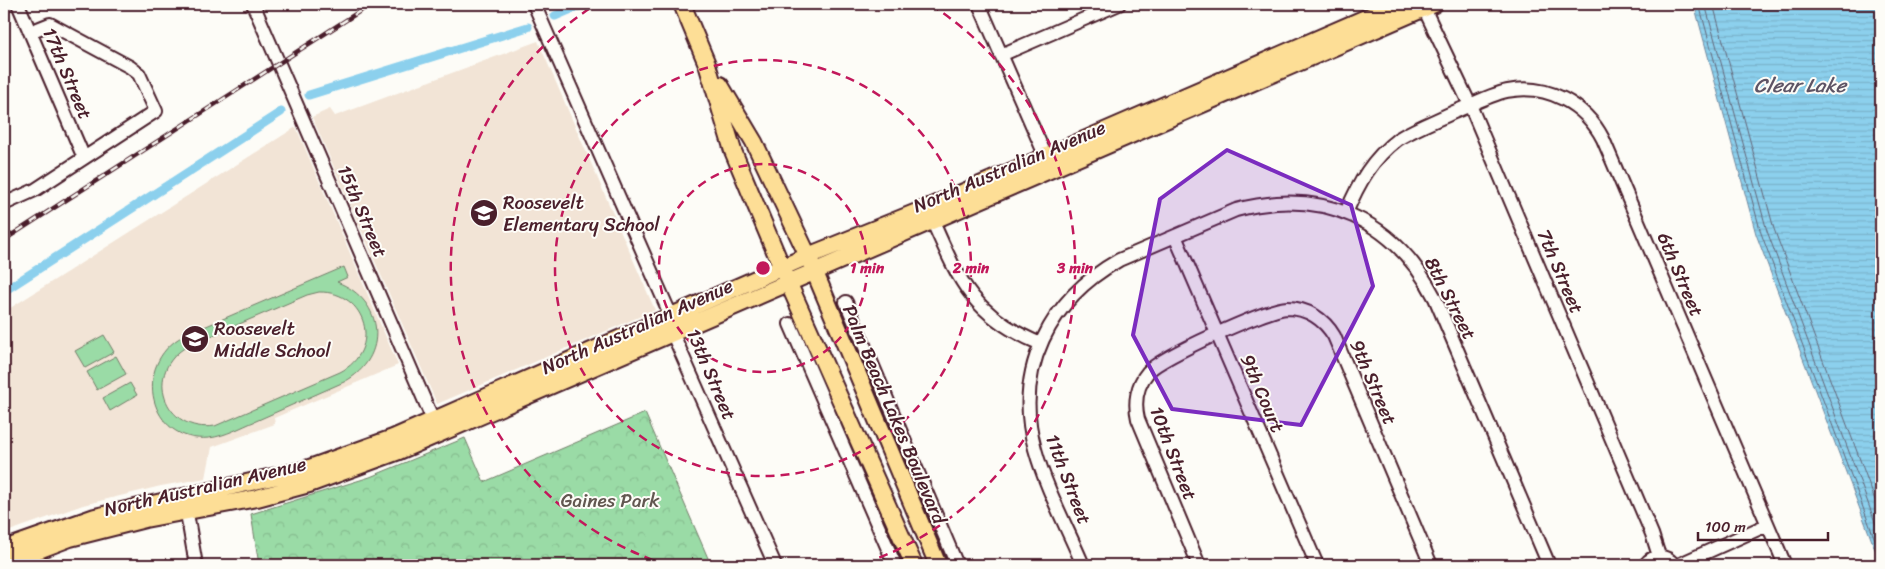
<svg xmlns="http://www.w3.org/2000/svg" width="1885" height="569" font-family="Sriracha,sans-serif">
<style>
.built{fill:#f2e4d6}
.grass{fill:#9adba6;stroke:#727d68;fill-rule:evenodd}
.forest{fill:url(#forest-crowns);stroke:#727d68}
.water{fill:url(#water-rules);stroke:#72899f}
.lines{fill:none;stroke-linecap:round;stroke-linejoin:round}
.shore{stroke:#646679;stroke-width:1}
.canal{stroke:#8cd0ed;stroke-width:9}
.minor-casing{stroke:#4a1f2b;stroke-width:16}
.major-casing{stroke:#4a1f2b;stroke-width:20}
.minor{stroke:#fdfcf7;stroke-width:12}
.major{stroke:#fdde96;stroke-width:16}
.rail-casing{stroke:#4a1f2b;stroke-width:4.5}
.rail{stroke:#fdfcf7;stroke-width:2.5;stroke-dasharray:8;stroke-linecap:butt}
.marked{fill:#7b2cbf;fill-opacity:0.2;stroke:#7b2cbf;stroke-width:4;stroke-linejoin:round}
.ring{fill:none;stroke:#c2185b;stroke-width:2.5;stroke-dasharray:9 6}
.labels{text-anchor:middle;stroke-width:4;stroke-linejoin:round;paint-order:stroke}
.street-label{font-size:19px;fill:#4a1f2b;stroke:#fdfcf7}
.poi-label{font-size:19px;fill:#4a1f2b;stroke:#fdfcf7;text-anchor:start}
.park-label{font-size:19px;fill:#625750;stroke:#fdfcf7}
.water-label{font-size:20px;font-style:italic;fill:#5e5465;stroke:#fdfcf7}
.centre{fill:#c2185b;stroke:#fdfcf7;stroke-width:2.5}
.ring-label{font-size:15px;text-anchor:middle;font-weight:bold;fill:#c2185b;stroke:#fdfcf7;stroke-width:4;stroke-linejoin:round;paint-order:stroke}
</style>
<defs>
<pattern id="forest-crowns" width="20" height="18" patternUnits="userSpaceOnUse" patternTransform="scale(1.25)"><rect width="20" height="18" fill="#9adba6"/><path d="M2 6a3 3 0 1 1 6 0M12 15a3 3 0 1 1 6 0" fill="none" stroke="#86bc8f"/></pattern>
<pattern id="water-rules" width="6" height="5" patternUnits="userSpaceOnUse" patternTransform="scale(1.25)"><rect width="6" height="5" fill="#8cd0ed"/><path d="M0 2.5h6" fill="none" stroke="#7ab2cb"/></pattern>
</defs>
<rect width="100%" height="100%" fill="#fdfcf7"/>
<filter id="ink" filterUnits="userSpaceOnUse"><feTurbulence type="fractalNoise" baseFrequency=".02" numOctaves="2"/><feDisplacementMap in="SourceGraphic" scale="10" xChannelSelector="R" yChannelSelector="G"/><feConvolveMatrix kernelMatrix="1 2 1 2 8 2 1 2 1" color-interpolation-filters="sRGB"/></filter>
<g filter="url(#ink)">
<path class="built" d="M538,41L655,310L437,404L312,117L330,109L335,116Z
M296,127L398,365L274,418L275,424L212,447L206,478L161,486L83,505L4,533V312Z"/>
<path class="grass" d="M344,267L348,277L337,282C385,300 390,358 344,382C315,395 285,408 256,421C241,427 226,436 209,438C149,444 131,364 183,336ZM319,292C367,291 383,350 340,372L215,426C164,434 142,371 188,346L307,295Z
M104,335L114,352L85,368L75,351Z
M116,356L126,374L97,390L87,372Z
M130,383L137,395L110,411L103,398Z"/>
<path class="forest" d="M645,413L711,565H259L251,514L370,477L465,438L484,482Z"/>
<path class="water" d="M1694,4H1881V565L1756,234Z"/>
<g class="lines">
<path class="shore" d="M1699,4L1761,233L1881,556
M1705,4L1767,231L1881,538
M1713,4L1774,229L1881,516"/>
<path class="canal" d="M555,16L583,4
M309,95L528,27
M4,291L281,112"/>
<defs>
<path id="minor" d="M18,4L84,158
M253,4L436,427
M534,4L671,316L672,332L775,565
M979,4L1049,164
M1422,4L1470,105L1652,534L1659,556
M1001,55L1119,4
M4,204L35,190L156,111L139,74L130,67L50,24L30,32
M929,213C958,278 970,315 1041,344
M1346,213C1359,182 1372,159 1398,139C1416,128 1435,121 1454,112C1471,105 1489,95 1507,91C1547,83 1585,104 1603,139L1785,565
M1175,236L1317,565
M846,302L957,565
M790,324L895,565
M185,502L196,565
M1083,565C1067,527 1046,489 1035,449C1013,370 1050,299 1119,260L1236,210C1322,187 1394,219 1435,298L1549,565
M1199,565L1138,419C1134,402 1137,385 1148,372C1160,357 1267,309 1287,308C1307,308 1324,319 1334,336L1431,565
M1645,565C1653,554 1666,554 1674,565
M1678,565L1767,525"/>
<path id="major" d="M682,4L707,64L733,151L788,282L914,565
M720,85L754,142L808,256L938,565
M4,549L95,517L304,470L393,438L808,256L927,208L1398,4
M4,563L70,538L145,519L257,498L309,484L399,451L1434,4"/>
</defs>
<use href="#minor" class="minor-casing"/>
<use href="#major" class="major-casing"/>
<use href="#minor" class="minor"/>
<use href="#major" class="major"/>
<defs>
<path id="rail" d="M4,240L371,4"/>
</defs>
<use href="#rail" class="rail-casing"/>
<use href="#rail" class="rail"/>
</g>
</g>
<path class="marked" d="M1227,150L1351,205L1373,286L1301,425L1172,409L1133,335L1160,199Z"/>
<g class="ring">
<circle cx="763" cy="268" r="104"/>
<circle cx="763" cy="268" r="208"/>
<path d="M667 565A312 312 0 0 1 595 5M931 5A312 312 0 0 1 859 565"/>
</g>
<defs>
<symbol id="school-disc" viewBox="-11 -11 22 22"><circle r="9.5" fill="#4a1f2b" stroke="#fdfcf7"/><path d="M0-5L7-2L0 1L-7-2ZM-4 1L0 2.5L4 1V4Q0 6-4 4Z" fill="#fff"/></symbol>
</defs>
<g fill-rule="evenodd">
<use href="#school-disc" x="468" y="197" width="32" height="32"/>
<use href="#school-disc" x="179" y="323" width="32" height="32"/>
</g>
<g class="labels">
<g class="street-label">
<text transform="translate(68 73) rotate(67)" y="7">17th Street</text>
<text transform="translate(1009 166) rotate(-23)" y="7">North Australian Avenue</text>
<text transform="translate(363 211) rotate(67)" y="7">15th Street</text>
<text transform="translate(1561 271) rotate(67)" y="7">7th Street</text>
<text transform="translate(1681 274) rotate(67)" y="7">6th Street</text>
<text transform="translate(1451 298) rotate(63)" y="7">8th Street</text>
<text transform="translate(637 326) rotate(-24)" y="7">North Australian Avenue</text>
<text transform="translate(712 374) rotate(67)" y="7">13th Street</text>
<text transform="translate(1374 382) rotate(67)" y="7">9th Street</text>
<text transform="translate(1263 393) rotate(67)" y="7">9th Court</text>
<text transform="translate(895 414) rotate(67)" y="7">Palm Beach Lakes Boulevard</text>
<text transform="translate(1174 453) rotate(69)" y="7">10th Street</text>
<text transform="translate(1069 479) rotate(69)" y="7">11th Street</text>
<text transform="translate(205 486) rotate(-13)" y="7">North Australian Avenue</text>
</g>
<g class="poi-label">
<text x="503" y="209">Roosevelt<tspan x="503" dy="22">Elementary School</tspan></text>
<text x="214" y="335">Roosevelt<tspan x="214" dy="22">Middle School</tspan></text>
</g>
<g class="park-label">
<text x="610" y="507">Gaines Park</text>
</g>
<g class="water-label">
<text x="1800" y="92">Clear Lake</text>
</g>
</g>
<circle cx="763" cy="268" r="8" class="centre"/>
<g class="ring-label">
<text x="867" y="273">1 min</text>
<text x="971" y="273">2 min</text>
<text x="1075" y="273">3 min</text>
</g>
<rect width="1885" height="569" fill="none" stroke="#fdfcf7" stroke-width="20"/>
<rect x="10" y="10" width="1865" height="549" fill="none" stroke="#4a1f2b" stroke-width="2" filter="url(#ink)"/>
<path d="M1698 532v8h130v-8" fill="none" stroke="#4a1f2b" stroke-width="2.5"/>
<text x="1705" y="532" font-size="15" fill="#4a1f2b" stroke="#fdfcf7" stroke-width="4" paint-order="stroke">100 m</text>
</svg>
